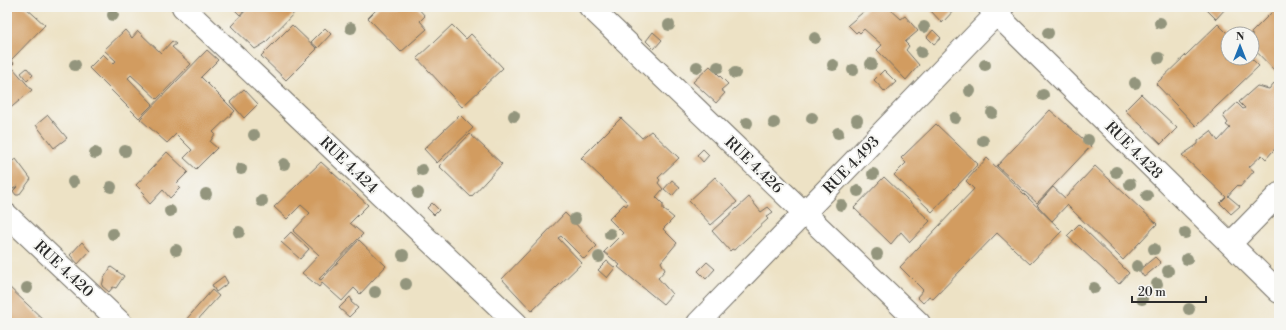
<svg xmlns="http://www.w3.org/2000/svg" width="1286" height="330" font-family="'Libre Bodoni',serif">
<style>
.building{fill:#d29c60}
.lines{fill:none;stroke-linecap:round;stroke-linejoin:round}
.street-casing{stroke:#6f6b61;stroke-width:24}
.street{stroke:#fff;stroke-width:22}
.tree{fill:#93957d}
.labels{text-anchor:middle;stroke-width:4;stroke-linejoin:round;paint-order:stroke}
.street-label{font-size:15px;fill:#2b2b2b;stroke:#f6f6f2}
</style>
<rect width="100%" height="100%" fill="#f6f6f2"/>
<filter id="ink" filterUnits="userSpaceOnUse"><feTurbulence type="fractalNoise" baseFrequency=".025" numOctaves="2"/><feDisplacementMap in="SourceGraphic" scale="8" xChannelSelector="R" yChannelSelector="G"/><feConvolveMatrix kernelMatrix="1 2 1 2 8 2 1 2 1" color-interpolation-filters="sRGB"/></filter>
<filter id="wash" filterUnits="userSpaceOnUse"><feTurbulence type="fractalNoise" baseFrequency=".012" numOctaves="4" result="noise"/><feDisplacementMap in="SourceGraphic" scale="16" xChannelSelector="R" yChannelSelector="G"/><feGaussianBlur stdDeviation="0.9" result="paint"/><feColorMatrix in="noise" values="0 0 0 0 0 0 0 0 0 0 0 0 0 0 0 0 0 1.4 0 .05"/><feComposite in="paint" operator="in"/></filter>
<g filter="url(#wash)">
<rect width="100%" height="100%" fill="#ede2c5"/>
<g id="blocks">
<path class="building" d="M7,7H25L45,25L11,60L14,63L7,70Z
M232,7H247L240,15Z
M249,7H300L265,43L255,49L231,26Z
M379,7H417L425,16L420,21L427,29L401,52L368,18Z
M869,7H888L901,19L905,16L918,31L905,42L909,46L906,50L919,65L906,80L877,50L882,45L864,29L860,33L858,31L856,33L848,25Z
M933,7H957L942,23L930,10Z
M1204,7H1227L1216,19Z
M1277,7H1279V69L1276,72L1252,47V34H1250Z
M1218,24L1228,34V58H1251L1259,66L1196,126L1156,84Z
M292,25L317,49L286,80L261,56Z
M452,25L466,39L471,34L503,68L462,107L417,58Z
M325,28L331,34L318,48L311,42Z
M125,30L132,38L138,31L161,53L172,41L176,44L172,47L191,64L157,99L131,75L128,78L153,104L139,118L89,68L103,54L113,64L116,61L104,50Z
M933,30L941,38L934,44L927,37Z
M653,32L662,40L654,49L646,41Z
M207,50L218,60L201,77L235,111L213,132L215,134L210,142L217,148L196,169L184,158L192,150L176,134L167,143L140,119Z
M710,66L728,84L721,90L725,93L716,103L693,82Z
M13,68L32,90L7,111V74Z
M27,68L33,75L27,81L21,73Z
M884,70L896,82L885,92L874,80Z
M1274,83L1279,88V144L1266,159L1262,155L1249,167L1254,171L1240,187L1238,185L1232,191L1228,196L1240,206L1231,214L1220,203L1226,197L1182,155L1198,144V141L1211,131L1218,141L1230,128L1226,125L1228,123L1223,116L1237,103L1243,109L1245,108L1239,102L1257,86L1269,89Z
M244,89L258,104L244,118L230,102Z
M1141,94L1177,128L1161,144L1125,110Z
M1050,110L1091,146L1037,203L997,166Z
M48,115L67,138L54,148L36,125Z
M460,115L473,128L437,163L424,149Z
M621,118L642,138L651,131L679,158L658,178L660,180L658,183L663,189L656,197L663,204V209L674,218L663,229L677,243L661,262L665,270L658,278L672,294L663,304L618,267L620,265L604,252L623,233L609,219L624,204L626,206L628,203L581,158Z
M936,124L978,164L932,212L894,175L906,163L901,158Z
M470,134L502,164L471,197L439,166Z
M703,149L709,155L703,162L697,155Z
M167,152L188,172L176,184L180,188L170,198L163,190L150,204L143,196L145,194L136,185Z
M987,158L1062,231L1030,264L997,233L933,299L929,296L923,303L917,297L923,290L900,267L974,189L966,181Z
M16,159L31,179L19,195H16L13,191L18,186L11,190L7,186V164Z
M321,162L368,205L350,223L363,234L319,279L321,280L359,240L386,266L360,294L354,288L342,301L322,283L319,287L302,273L319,255L293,231L310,213L301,205L287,219L274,207Z
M1095,166L1157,224L1123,260L1067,205L1052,221L1037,205L1053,187L1065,198Z
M715,177L737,202L711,225L689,201Z
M884,177L930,221L910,242L901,232L891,244L854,208Z
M672,180L680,187L672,196L664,189Z
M749,197L761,212L768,207L773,212L766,217L768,219L734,250L732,249L730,251L712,231Z
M432,203L439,210L434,215L427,208Z
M565,213L597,246L584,259L561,236L558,238L582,263L532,311L502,279Z
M1079,224L1129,273L1119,284L1067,236Z
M291,232L309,249L300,259L281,242Z
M82,242L90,251L78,264L70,255Z
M1155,257L1161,263L1144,277L1139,270Z
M607,261L615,268L607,278L598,270Z
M707,262L715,269L706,279L698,271Z
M111,267L124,276L116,288L113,287L109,292L102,286L104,278Z
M224,276L228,283L216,292L212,285Z
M7,285L47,323H7Z
M212,290L219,296L195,323L184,322Z
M350,297L352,300L351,302L358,308L349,317L339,308Z"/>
</g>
</g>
<g filter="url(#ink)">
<use href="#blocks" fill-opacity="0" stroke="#6f6b61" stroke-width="1"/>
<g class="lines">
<defs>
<path id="street" d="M183,7L516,323
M590,7L919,323
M989,7L1279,292
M7,215L121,323
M1230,244L1279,194
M698,323L1003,7"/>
</defs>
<use href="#street" class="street-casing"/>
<use href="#street" class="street"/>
</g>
<g class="tree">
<circle cx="113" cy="15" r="6"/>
<circle cx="1160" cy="23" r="6"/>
<circle cx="669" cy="25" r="6"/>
<circle cx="924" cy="27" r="6"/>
<circle cx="351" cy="28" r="6"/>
<circle cx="1048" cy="33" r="6"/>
<circle cx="815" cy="38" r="6"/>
<circle cx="921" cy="52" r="6"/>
<circle cx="1159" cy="58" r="6"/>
<circle cx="871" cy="64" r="6"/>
<circle cx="75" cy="65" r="6"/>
<circle cx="833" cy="65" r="6"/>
<circle cx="985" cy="65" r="6"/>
<circle cx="697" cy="67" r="6"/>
<circle cx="718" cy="67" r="6"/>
<circle cx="853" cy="70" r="6"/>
<circle cx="735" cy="73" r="6"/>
<circle cx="1135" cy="83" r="6"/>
<circle cx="970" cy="91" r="6"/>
<circle cx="1043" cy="95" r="6"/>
<circle cx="992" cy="113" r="6"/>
<circle cx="514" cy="116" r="6"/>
<circle cx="812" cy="118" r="6"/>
<circle cx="955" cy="118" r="6"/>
<circle cx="857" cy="120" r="6"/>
<circle cx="747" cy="123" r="6"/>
<circle cx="774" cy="123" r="6"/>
<circle cx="838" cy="133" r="6"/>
<circle cx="254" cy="135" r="6"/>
<circle cx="1088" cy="140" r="6"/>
<circle cx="983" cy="141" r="6"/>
<circle cx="125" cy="151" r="6"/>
<circle cx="95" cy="153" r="6"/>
<circle cx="284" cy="164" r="6"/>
<circle cx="241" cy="169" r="6"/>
<circle cx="422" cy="170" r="6"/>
<circle cx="1116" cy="172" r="6"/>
<circle cx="873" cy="174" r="6"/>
<circle cx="73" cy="182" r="6"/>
<circle cx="1130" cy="184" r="6"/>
<circle cx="111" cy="187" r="6"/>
<circle cx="858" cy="191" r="6"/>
<circle cx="418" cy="193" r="6"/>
<circle cx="206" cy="194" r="6"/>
<circle cx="1147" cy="196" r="6"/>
<circle cx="262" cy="201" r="6"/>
<circle cx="841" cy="205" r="6"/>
<circle cx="170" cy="211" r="6"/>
<circle cx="575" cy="219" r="6"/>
<circle cx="239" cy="232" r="6"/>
<circle cx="1185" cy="233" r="6"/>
<circle cx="113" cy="234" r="6"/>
<circle cx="610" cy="234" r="6"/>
<circle cx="1154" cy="249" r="6"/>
<circle cx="176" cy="250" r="6"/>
<circle cx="877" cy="254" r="6"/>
<circle cx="403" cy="255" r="6"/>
<circle cx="599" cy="257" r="6"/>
<circle cx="1187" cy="259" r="6"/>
<circle cx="1137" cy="266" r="6"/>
<circle cx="1168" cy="271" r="6"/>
<circle cx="406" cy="284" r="6"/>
<circle cx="1157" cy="284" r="6"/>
<circle cx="27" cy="288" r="6"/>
<circle cx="1094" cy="288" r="6"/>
<circle cx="375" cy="292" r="6"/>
<circle cx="1142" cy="299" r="6"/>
<circle cx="1189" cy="309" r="6"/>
</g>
</g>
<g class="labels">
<g class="street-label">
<text transform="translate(1134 150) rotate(45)" y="5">RUE 4.428</text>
<text transform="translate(349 165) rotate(44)" y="5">RUE 4.424</text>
<text transform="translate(754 165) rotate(44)" y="5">RUE 4.426</text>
<text transform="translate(851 165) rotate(-46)" y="5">RUE 4.493</text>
<text transform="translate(64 269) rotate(43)" y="5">RUE 4.420</text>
</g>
</g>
<rect width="1286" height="330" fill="none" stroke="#f6f6f2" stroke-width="24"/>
<g transform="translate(1240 46)"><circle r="19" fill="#f6f6f2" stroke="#a5a5a2"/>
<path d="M0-3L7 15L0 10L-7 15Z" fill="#1f6fb2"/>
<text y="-6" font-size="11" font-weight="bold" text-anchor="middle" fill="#2b2b2b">N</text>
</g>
<path d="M1132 296v6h74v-6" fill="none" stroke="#2b2b2b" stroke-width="2"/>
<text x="1138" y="296" font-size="12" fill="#2b2b2b" stroke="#f6f6f2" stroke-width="3" paint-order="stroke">20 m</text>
</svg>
